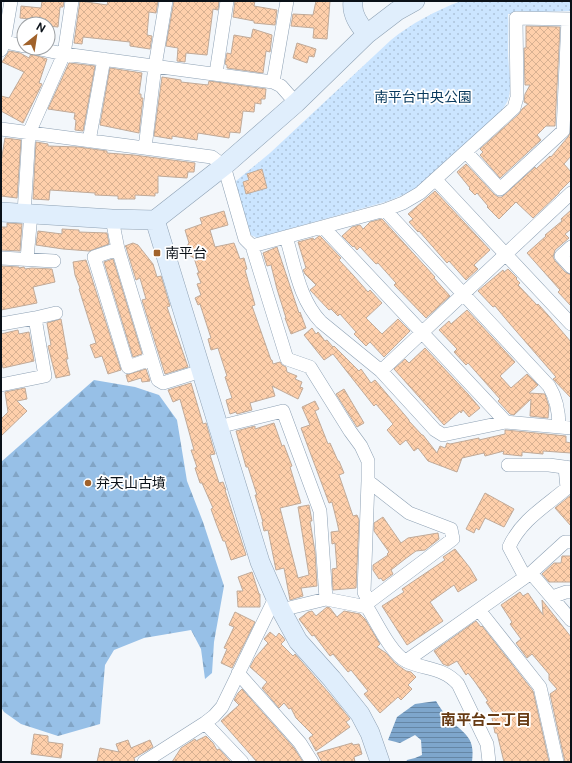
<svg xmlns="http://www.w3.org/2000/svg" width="572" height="763" font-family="'Public Sans','Noto Sans JP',sans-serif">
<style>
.forest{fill:url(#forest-firs)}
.park{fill:url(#park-dots)}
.water{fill:url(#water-rules)}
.building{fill:url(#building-cross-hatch);stroke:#c0aa99}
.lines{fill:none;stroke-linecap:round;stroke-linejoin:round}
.street-casing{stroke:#8ea1b4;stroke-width:14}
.secondary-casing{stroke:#8ea1b4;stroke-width:20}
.street{stroke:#fff;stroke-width:13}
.secondary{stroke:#e0eefc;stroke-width:19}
.poi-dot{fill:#a1622a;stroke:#fff;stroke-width:1.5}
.labels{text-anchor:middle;stroke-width:3.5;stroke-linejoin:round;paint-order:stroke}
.park-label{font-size:14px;fill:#07385c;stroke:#fff}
.poi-label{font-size:14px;fill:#0a1118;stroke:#fff;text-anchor:start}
.neighbourhood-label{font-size:15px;font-weight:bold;fill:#673b14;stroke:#fff}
</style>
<defs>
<pattern id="forest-firs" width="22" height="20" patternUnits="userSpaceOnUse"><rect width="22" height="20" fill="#97c0e7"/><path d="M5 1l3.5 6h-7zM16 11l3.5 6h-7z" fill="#81a4c5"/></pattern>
<pattern id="park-dots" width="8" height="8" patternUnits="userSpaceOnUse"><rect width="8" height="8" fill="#cbe5ff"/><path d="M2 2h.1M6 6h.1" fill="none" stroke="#adc3da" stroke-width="1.8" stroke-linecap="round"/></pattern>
<pattern id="water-rules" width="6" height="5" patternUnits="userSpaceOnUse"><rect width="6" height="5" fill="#7ea6cc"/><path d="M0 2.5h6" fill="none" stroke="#6586a5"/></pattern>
<pattern id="building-cross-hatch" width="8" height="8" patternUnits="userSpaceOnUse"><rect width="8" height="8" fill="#fecfab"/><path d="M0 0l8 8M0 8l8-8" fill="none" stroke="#d8b192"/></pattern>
</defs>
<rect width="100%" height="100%" fill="#f3f7fb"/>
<path class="forest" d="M94,380L135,387L159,395L177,420L187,481L203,522L224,586L214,642L212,673L205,679L201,649L191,630L144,638L114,650L105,665L100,724L58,736L21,724L4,712L1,707V462Z"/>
<path class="park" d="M461,1H571V11L524,12L508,14C509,27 508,39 508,51C508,66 512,82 509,97C504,116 467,142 452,155C439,166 429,179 416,188C406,194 396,198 385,202L257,238L251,235L237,192L236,181L270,153L391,40C412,23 435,11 461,1Z"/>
<path class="water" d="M436,701C439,706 443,712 447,717C462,733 476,735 472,762H406L407,760L415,758L422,755L421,740L415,735L400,743L388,740L397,717L415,704Z"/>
<path class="building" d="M42,1H64L63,7H60L58,27L48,26V24H29L30,19L20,18L21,6L41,8Z
M80,1L107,5L108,1H158L156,13L149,12L147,35L152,36L150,49L130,46V42L83,37L82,44L74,43Z
M174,1H219L218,10L213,9L207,55L186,53L185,62L177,61L178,48L166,46Z
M235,1H255L254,6L277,10L275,25L254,23V21L233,17Z
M316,1H330L327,39L313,38L314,28L291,26L293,14L313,15Z
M526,26L560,27L555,126H546L537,135L541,140L500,178L480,155L483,152L480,149L519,114L522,109L528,104L524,102L525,94L530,85H525L524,48H526Z
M253,29L272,35L270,52L266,51L263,73L227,68V65L225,64L227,53L231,54L234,35L251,38Z
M297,43L316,49L314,57L309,56L307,63L293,58Z
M9,51L20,53L29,58L31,54L47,59L39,83L42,84L23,123L1,111V96L9,98L24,72L2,62Z
M69,63L95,66L83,131L75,130L76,120L74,119L75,113L48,109Z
M110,68L142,73L139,94H141V98H143L139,133L100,125Z
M162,77L181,80V82L208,85L209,81L266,89L265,99H261V104L255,103L254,112L243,111L240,133L230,132L229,138L198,133L197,140L172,136V139L154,136Z
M571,131V156L564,164L571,172V180L559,192V193L533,218L516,202L499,219L487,207L488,206L477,193L475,195L469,189L470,188L457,172L466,164L494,194L498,197H502L535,167L536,169L550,156L551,157L568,137Z
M5,138L21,140L17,198L1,196V162Z
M36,142L48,144V146L78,147L107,151V153L134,155L195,163L194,172H188L187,178L158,176V193H155V196L135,195V199H118V196L95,195V193L50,190L49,200L33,199Z
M262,169L267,188L246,194L243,182L249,180L247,174Z
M435,191L490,250L474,265L478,269L466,280L449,261L447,263L419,231L418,232L409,222L413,219L408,214Z
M571,210V231L570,230L565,234L569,238L555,250L553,257L555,261L565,272L571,275V306L558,292L560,290L527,253L546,236L545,235L562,221L561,219Z
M224,211L228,225L210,230L215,247L234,243L240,259L244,258L247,269L245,270L255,305L252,306L271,360H272L273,364L280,362L282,365L286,367L287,372L297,376L295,379L302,382L300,387L303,388L298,399L272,386L275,396L250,403L252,410L237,414L236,412L230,414L226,400L232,398L225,377L227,376L218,348L211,350L208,339L211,338L200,304L198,305L195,298L201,295L197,284L201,283L197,273H199L194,258L187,254L185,249L189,243L185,230L202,224L200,218Z
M382,219L435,277L434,278L450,296L426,318L394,285L396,283L378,263L376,264L360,247L357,250L354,246L353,247L342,236L352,227L360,225L363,229L370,222Z
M7,223L22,224L20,251L1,250V227H7Z
M62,229L79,230V232L107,233L109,244L89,251L63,249L36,245L38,231L62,234Z
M319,236H320L341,258L339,260L353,275L368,292L370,290L382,303L366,318L382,334L398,319L410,331L384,357L370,342L366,346L354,334L356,332L340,314L338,316L331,309L329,310L310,290L316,285L305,274L303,270L306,268L298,242L313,238L314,240Z
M133,243L138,245L153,264L157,277L161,276L170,306L167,307L188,367L165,374L142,300L146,299L140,278L136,280L126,247L125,246Z
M277,247L299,313L300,312L306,328L291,334L285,318H286L277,289L271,265L267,266L263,253Z
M113,259L142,354L133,357L104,262Z
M86,260L121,370L108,374L102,356L95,358L90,345L96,343L79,289L80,288L75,275L73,262Z
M1,266L19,267V268L24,267L25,269L32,268L52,269L55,282L33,287L37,303L1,310Z
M508,269L517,278L516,279L520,283L518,285L537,305L538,304L548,315L571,342V398L553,379L556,377L510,324L495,306L493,307L478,291L503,270L504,272Z
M467,310L515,362L500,376L511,388L527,374L538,385L529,393L545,394L549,407L548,418L530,416L531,399L514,415L510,414L498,401L500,399L468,363L466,365L454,352L457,349L439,330L449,321L451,324Z
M61,319L68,359H66L70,375L56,378L48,346L51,345L47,323Z
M312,328L316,334L318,332L325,341L327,340L333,347L334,346L359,371L361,369L371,383L375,380L409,420V421L422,435H423L437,453L440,446L445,448L447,443L450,444L479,438V440L505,434V430H506L566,436V442L571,443V453L543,451V454L522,452V456L503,454L504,451L485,456L484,453L462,458L457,472L428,461L418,448L414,451L406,440L400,445L387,430L393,424L376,404L374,406L333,354L324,360L304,335Z
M18,330L19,334L29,332L34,361L3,368L1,361V334Z
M425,348L468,394L480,408L469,417L463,410L461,413L460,411L444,425L394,369L405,359L409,363Z
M146,369L150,381L142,382L141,378L128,382L126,375Z
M191,383L203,424L206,423L215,454L210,455L219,483L223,482L226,490H225L246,555L231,560L225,541H223L216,523L211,509L213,508L202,483H200L195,468L197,467L191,450H194L180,399L173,402L168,390Z
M25,388L27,399L17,401L27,411L1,436V419L8,412L5,392Z
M344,389L364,423L357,427L336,394Z
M315,401L319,409L315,411L328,444L330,443L338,461H339L344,473L339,475L353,516L357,515L359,520L356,588L333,590L332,569L337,568L335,543L332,544L331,532L339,531L337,522L332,502L329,503L301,428L310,425L302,407Z
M274,423L282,446L284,445L292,466L290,467L301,503L280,508L298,578L309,575L298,507L309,505L312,521H310L315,552L317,586L301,588L303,596L290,600L284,568L276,570L268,530L264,531L262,522H263L255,495H257L248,467H246L236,431L255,426V429Z
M485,493L514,509L504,527L485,518L479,530L476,528L474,533L466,529Z
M571,495V526L555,508Z
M383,517L401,543L408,538L438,533L439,539L425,550L416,551L405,559L391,570L393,574L383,581L381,578L379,579L373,570V565L388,555L387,554L389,552L374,531V523Z
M455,549L470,568L477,580L458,592L454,585L430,602L443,621L407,645L382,606L404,592L402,589L445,560L443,557Z
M562,556H571V582H549L542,574L554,563H561Z
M252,572L259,594H260V607H238L237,591H243L238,577Z
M520,592L523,596L528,593L543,615L542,600L571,637V762H565L550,694L557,689L549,680V674L532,654L527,658L516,643L521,639L510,624L512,622L501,605Z
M327,607L330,608L337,617L344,611L360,614L365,619L380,644L377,647L386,653L396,664L406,671L411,672L416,677L408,685L412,689L401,700L398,697L380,713L364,694L368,691L351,670L348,672L333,654L330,656L314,635L312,636L299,619L308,612L312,611L316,616Z
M235,612L255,622L232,668L221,663L227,649L224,648L234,627L229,625Z
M476,621L481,627L482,626L533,691L549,762H504L497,733H495L492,718L496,717L486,702L488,701L475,682L468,673L466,675L457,661L448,666L443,664L434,651Z
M270,632L276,637L279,633L283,637L285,640L281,644L293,656L295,654L328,692L350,719L346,722L350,727L316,751L309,738L313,735L296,718L291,708L289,709L284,703L279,708L262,688L267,682L250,667L255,658L268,643L264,639Z
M242,689L294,748L303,762H257L221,721L239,705L234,700L238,693Z
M34,734L48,736V742L63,744L61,758L31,754Z
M206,736L213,743L217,750L219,749L231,762H172L181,748L195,739L196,741Z
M128,740L131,748L150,740L153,747L134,758L135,762H97L100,748L119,752L116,744Z
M352,743L353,745L359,744L362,754L354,757L355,762H322L317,753Z"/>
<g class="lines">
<defs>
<path id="street" d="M1,41L24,46
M35,48L64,54L273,82L281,86L296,103
M1,50L4,42L11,1
M216,73L227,1
M273,82L287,1
M1,129L212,157L224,166L245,239L252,246L287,359L310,367L350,431L361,446L368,461V481
M89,141L104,59
M145,148L155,66L166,1
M466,152L500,189L563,131L568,19
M436,180L571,324
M385,210L549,386C557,399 559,412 559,427
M24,213L29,133L64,54L72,1
M112,219L118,249L158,380L163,383L201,371
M323,227L506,422
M286,237C295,266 299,299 321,322L381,371L435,430L443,435L506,422L571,428
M252,246L385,210L403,203L420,193L514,108L517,97L516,18L571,19
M571,247L561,256L571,267
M118,249L94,257L128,367L151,359
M1,258L54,261
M27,259L31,214
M35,318L56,313
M1,324L35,318L45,376L1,385
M381,371L571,193
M218,427L283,411L320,511L326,599
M508,465H549L571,468
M531,573L565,542H571
M525,577L509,547C521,520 546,506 567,488L565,467
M552,597L566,592H571
M367,607L369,602L453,539L451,529L409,513L368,481L364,592L369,602
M281,610L326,599L367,607C376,621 391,654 406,661C425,670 443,667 458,684L487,744L489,762
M479,610L540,687L557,762
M406,661L531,573L571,620
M238,673L300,743L312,762
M205,723L242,762
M144,762L205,723L214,716L222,707L275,598"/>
<path id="secondary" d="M353,1C351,14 359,25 367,34
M1,212L112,219L155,220L224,166L296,103L367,34L397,11L415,1
M155,220L260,562L281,610L298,641L332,679L360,714L370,733L380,762"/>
</defs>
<use href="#street" class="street-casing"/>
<use href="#secondary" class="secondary-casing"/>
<use href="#street" class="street"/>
<use href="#secondary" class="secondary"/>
</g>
<g class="poi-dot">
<rect x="153" y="249" width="8" height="8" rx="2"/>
<circle cx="88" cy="483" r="4"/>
</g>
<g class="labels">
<g class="park-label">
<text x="423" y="102">南平台中央公園</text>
</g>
<g class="poi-label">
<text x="165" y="258">南平台</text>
<text x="96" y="488">弁天山古墳</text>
</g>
<g class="neighbourhood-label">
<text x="486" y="725">南平台二丁目</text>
</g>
</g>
<rect width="572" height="763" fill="none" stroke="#0a1118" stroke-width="4"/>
<g transform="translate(36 36) rotate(30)"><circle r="19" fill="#ffffff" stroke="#9da0a3"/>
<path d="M0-3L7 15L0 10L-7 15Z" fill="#a1622a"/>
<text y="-6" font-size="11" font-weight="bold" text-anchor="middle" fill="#0a1118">N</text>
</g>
</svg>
